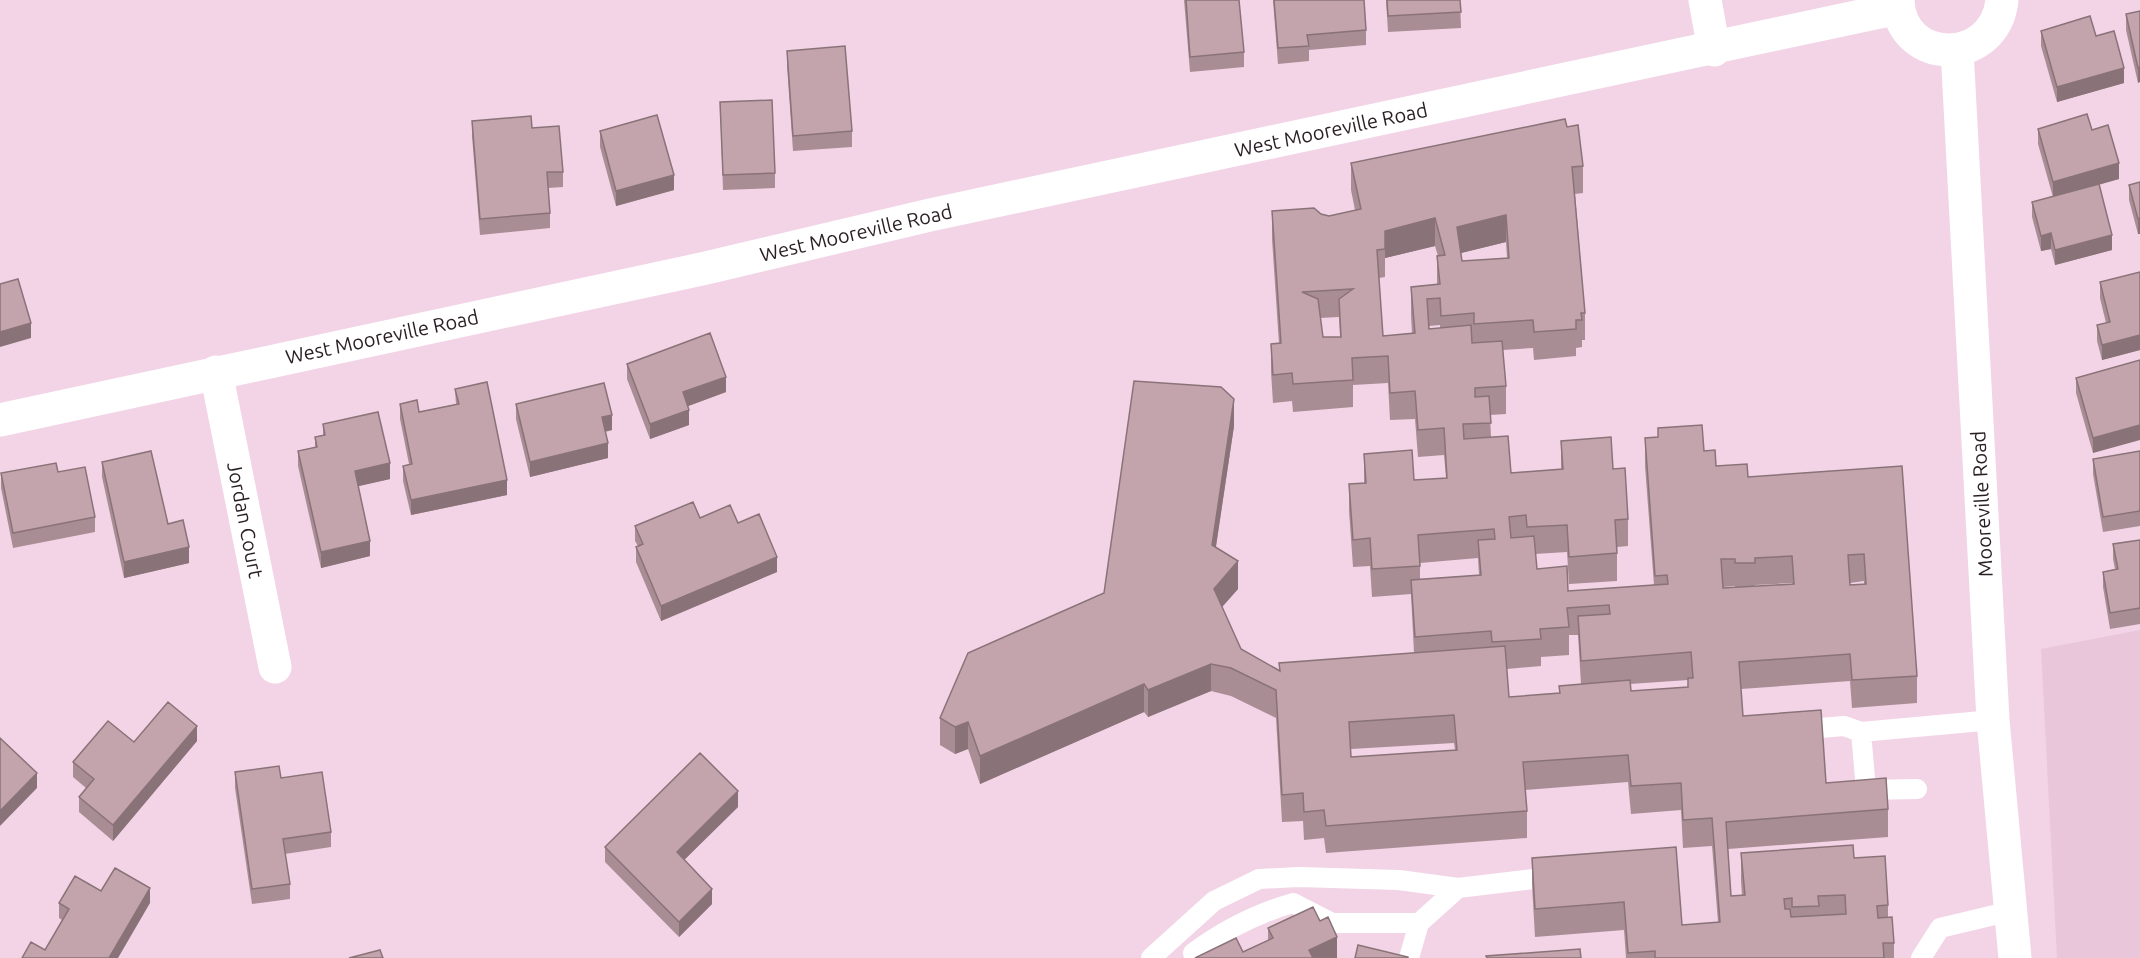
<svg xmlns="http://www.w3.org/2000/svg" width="2140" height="958" font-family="Ubuntu,sans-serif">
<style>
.built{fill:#eac6db}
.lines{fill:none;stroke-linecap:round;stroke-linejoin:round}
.lane{stroke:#fff;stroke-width:20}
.street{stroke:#fff;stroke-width:33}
.secondary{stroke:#fff;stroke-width:33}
.wall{fill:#a98d94;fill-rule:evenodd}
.shaded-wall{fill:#897378}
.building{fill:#c4a4ac;stroke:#897378;stroke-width:1.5;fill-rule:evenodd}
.labels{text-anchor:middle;stroke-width:4.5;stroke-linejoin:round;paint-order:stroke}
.street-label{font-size:20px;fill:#291e24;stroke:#fff}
</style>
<rect width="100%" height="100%" fill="#f2d4e6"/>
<path class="built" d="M2140,630V958H2057L2041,649Z"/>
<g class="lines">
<path class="lane" d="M1797,730L1844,726L1861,732L1993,720
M1861,732L1866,790L1917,789
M1193,953C1224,930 1255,914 1293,903L1332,923H1419
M1151,958L1214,901L1259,879L1299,877L1399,880L1458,888L1558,876
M1409,958L1419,923L1458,888
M1921,958L1940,928L2011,911"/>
<path class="street" d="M1705,0L1714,50
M216,372L275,667"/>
<path class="secondary" d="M1898,0C1900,66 1995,67 2002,0
M1957,50L1993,720L2015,958
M0,420L706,268L930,215L1898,8"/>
</g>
<path class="wall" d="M1184,0H1239L1244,52V67L1190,72Z
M1273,0H1364L1366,30V45L1309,50V61L1278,64Z
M1386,0H1460L1461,28L1388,32Z
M2140,11L2138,83L2126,30V14Z
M2041,31L2096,36L2124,83L2057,102L2041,46Z
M787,51L852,131V147L793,151L787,66Z
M720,102L775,173V188L723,190Z
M472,121L563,172V187L548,188L550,213V228L480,235L472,136Z
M1567,127L1583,166V193L1575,194L1585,313V340H1582V347L1576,348V356L1534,360L1533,348L1503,350L1506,386V414L1490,415L1491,437L1511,473L1561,469V441L1613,469L1628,519V546L1617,547V581L1569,584L1567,552L1535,554L1537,569L1568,591L1654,585L1645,466V438L1658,437V428L1704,451L1716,466L1748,477L1902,466L1917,676V703L1852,708L1850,681L1741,689L1743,716L1826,783L1888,809V837L1728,849L1731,896L1742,895L1741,881V853L1854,858L1888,905V917L1894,943V958H1626L1624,930L1535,937L1532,885V858L1682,925L1718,922L1712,846L1683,848L1681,810L1631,814L1628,782L1525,790L1527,811V838L1326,853L1324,838L1304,840L1303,821L1282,822L1276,718L1231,696L1211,691L1148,717L1144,712L980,784L968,749L955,754L940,745V718L1104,593L1234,426L1216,547L1238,589L1222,607L1241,649L1279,670V663L1414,653L1411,594L1372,597L1370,566L1353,567L1349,511V484L1364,483V454L1414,480L1446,478L1444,455L1418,457L1415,419L1390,420L1388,383L1353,385V407L1293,412L1292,401L1273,403L1271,372V344H1279L1272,239V211L1329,216L1355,210L1351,190V163ZM1506,242L1507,258L1462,261L1461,253ZM1435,246L1438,256H1437V285L1411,287V315L1412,333L1383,336L1379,278L1385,277V258ZM1339,317L1340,337H1323L1320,318ZM1440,325V328L1429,329V326ZM1478,558L1479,575L1420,579V563ZM1864,581V584L1850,585V583ZM1792,583V584L1755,586V585ZM1735,586V587L1723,588V587ZM1569,635H1578L1581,684L1559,686V693L1509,697L1507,669L1541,666V657L1569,655ZM1688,680V687L1631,691L1630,684ZM1454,743L1455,750L1351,757V749Z
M2038,129L2092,130L2119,179L2092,186L2112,250L2055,265L2051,249L2041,251L2032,217V202L2053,197L2038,144Z
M600,131L674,190L616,206L600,147Z
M2140,182V234H2138L2129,200V185Z
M2140,272V350L2102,360L2097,341V325L2106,323L2100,298V282Z
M2140,360L2093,453L2076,393V378Z
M627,364L726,392L688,406L689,425L650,439L627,379Z
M455,389L507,495L411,515L403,481V466L409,464L400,419V404L419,412L456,404Z
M516,404L612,430L605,432L608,458L530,477L516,419Z
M323,424L390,479L358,486L370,556L321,568L298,466V451L315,447V437L323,435Z
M2140,451V526L2103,532L2093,474V459Z
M102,462L168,524L189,563L124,578L102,477Z
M58,472L95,517V532L13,548L1,488V473Z
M700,518L738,523L777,572L661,621L636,562V547L638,546L635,541V526Z
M2140,540V624L2110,629L2103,587V572L2115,569L2113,559V544Z
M197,741L113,841L79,812V797L86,788L73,777V762L134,742Z
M235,772L281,778L331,832V847L285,854L290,884V899L252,904L235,788Z
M738,807L684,860L712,904L679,937L605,862V847Z
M101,891L150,903L45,950L62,920L59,918V903Z
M1268,928L1337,958L1243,952L1268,940Z"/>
<path class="shaded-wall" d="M2140,67V82L2138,83V68Z
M2124,68V83L2057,102V87Z
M2119,163V179L2053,198V182Z
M674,175V190L616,206V191Z
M1506,215V242L1457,254V227Z
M1435,218V246L1385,258V231Z
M2140,218V234H2138V219Z
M2051,233V249L2041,251V236Z
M2112,235V250L2055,265V250Z
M31,323V338L0,347V332Z
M2140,335V350L2102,360V345Z
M726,377V392L683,408V392Z
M1234,399V426L1212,572V545Z
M689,410V425L650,439V424Z
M612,415V430L602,432V417Z
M2140,425V440L2093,453V438Z
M608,443V458L530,477V462Z
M390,463V479L355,487V471Z
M507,480V495L411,515V500Z
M370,541V556L321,568V552Z
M189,547V563L124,578V562Z
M777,557V572L661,621V606Z
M1238,561V589L1214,616V589Z
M1211,664V691L1148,717V690Z
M1144,684V712L980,784V756Z
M968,722V749L955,754V727Z
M197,726V741L113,841V825Z
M37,773V788L0,826V811Z
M738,791V807L677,867V852Z
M150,888V903L118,958H109Z
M712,889V904L679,937V922Z
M1337,937V958H1309V950Z"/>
<path class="building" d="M1186,0H1239L1244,52L1190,57Z
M1274,0H1364L1366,30L1307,35L1309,46L1278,48Z
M1387,0H1460L1461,12L1388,16Z
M2140,11V67L2138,68L2126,14Z
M2090,16L2096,36L2114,31L2124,68L2057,87L2041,31Z
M845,46L852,131L793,136L787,51Z
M772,100L775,173L723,175L720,102Z
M2087,114L2092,130L2108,125L2119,163L2053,182L2038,129Z
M657,115L674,175L616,191L600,131Z
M531,116L532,128L559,126L563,172H547L550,213L480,219L472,121Z
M1565,119L1567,127L1578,125L1583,166L1572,167L1585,313H1581L1582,320H1576V329L1534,332L1533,320L1474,324V313L1441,316L1440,298L1427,299L1429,329L1471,325L1472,343L1502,341L1506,386L1475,388V397L1489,396L1491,423L1463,424L1464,439L1508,436L1511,473L1563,469L1561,441L1611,437L1613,469L1625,468L1628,519L1615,520L1617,553L1569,557L1567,525L1527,527L1526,515L1509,517L1511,538L1534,536L1537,569L1567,566L1568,591L1668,584L1667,575L1655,576L1645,438L1658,437V428L1702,425L1704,451L1715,450L1716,466L1747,464L1748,477L1902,466L1917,676L1852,680L1850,654L1739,662L1743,716L1821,710L1826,783L1886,778L1888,809L1726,822L1731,896L1745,895L1741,853L1853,845L1854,858L1885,856L1888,905L1877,906L1878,918L1892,917L1894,943H1883L1884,958H1655V951L1628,953L1624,902L1535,909L1532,858L1676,847L1682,925L1720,922L1712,818L1683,820L1681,783L1631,786L1628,755L1523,762L1527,811L1326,826L1324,810L1304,812L1303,793L1282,795L1276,690L1231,668L1211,664L1148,690L1144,684L980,756L968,722L955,727L940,718L968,653L1104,593L1134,381L1221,387L1234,399L1212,545L1238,561L1214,589L1241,649L1280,671L1279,663L1505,646L1509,697L1560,693L1559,686L1630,680L1631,691L1688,687V678H1693L1691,652L1581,661L1578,616L1610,614L1609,605L1567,608L1569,627L1540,629L1541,639L1492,642L1491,631L1415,637L1411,580L1481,575L1478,540L1495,539L1494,529L1418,535L1420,566L1372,569L1370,538L1353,540L1349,484L1366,483L1364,454L1412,450L1414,480L1447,478L1444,428L1418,430L1415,391L1390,393L1388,356L1352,358L1353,380L1293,384L1292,373L1273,375L1271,344L1281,343L1272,211L1314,208L1321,214L1329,216L1361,209L1351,163ZM1506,215L1509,258L1462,261L1457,227ZM1435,218L1445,255L1437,256L1440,284L1411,287L1415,333L1383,336L1377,250L1385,249V231ZM1353,289L1339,299L1341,337H1323L1318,299L1302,292ZM1864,554L1866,584L1850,585L1848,555ZM1792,556L1794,584L1723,588L1721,559H1735V563H1755V558ZM1454,715L1457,750L1351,757L1349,722ZM1845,895L1846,914L1791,917L1790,909H1785L1784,899L1792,898V907L1819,906L1818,896Z
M2140,182V218L2138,219L2129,185Z
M2099,184L2112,235L2055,250L2051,233L2041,236L2032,202Z
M2140,272V335L2102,345L2097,325L2110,322L2100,282Z
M18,279L31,323L0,332V284Z
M710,333L726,377L683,392L689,410L650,424L627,364Z
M2140,360V425L2093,438L2076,378Z
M487,382L507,480L411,500L403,466L412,464L400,404L417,400L419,412L459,404L455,389Z
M604,383L612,415L602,417L608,443L530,462L516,404Z
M378,412L390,463L355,471L370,541L321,552L298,451L317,447L315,437L325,435L323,424Z
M151,451L168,524L183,520L189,547L124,562L102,462Z
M2140,451V511L2103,517L2093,459Z
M56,463L58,472L85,467L95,517L13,533L1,473Z
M693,502L700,518L730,505L738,523L759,514L777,557L661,606L636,547L643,544L635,526Z
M2140,540V608L2110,613L2103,572L2118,569L2113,544Z
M168,702L197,726L113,825L79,797L94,779L73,762L108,721L134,742Z
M0,738L37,773L0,811Z
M700,753L738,791L677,852L712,889L679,922L605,847Z
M279,766L281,778L322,772L331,832L283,839L290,884L252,889L235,772Z
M115,868L150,888L109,958H22L31,942L45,950L69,909L59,903L75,876L101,891Z
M1313,907L1320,921L1328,917L1337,937L1309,950L1313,958H1195L1236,938L1243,952L1273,938L1268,928Z
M1358,945L1408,957V958H1355Z
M1580,949L1581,958H1487L1486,956Z
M380,950L383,958H349Z"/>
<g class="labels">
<g class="street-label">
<text transform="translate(1331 130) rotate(-12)" y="7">West Mooreville Road</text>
<text transform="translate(856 233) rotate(-13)" y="7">West Mooreville Road</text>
<text transform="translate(382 337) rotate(-12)" y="7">West Mooreville Road</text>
<text transform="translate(1982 504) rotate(-93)" y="7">Mooreville Road</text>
<text transform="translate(245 520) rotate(79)" y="7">Jordan Court</text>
</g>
</g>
</svg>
